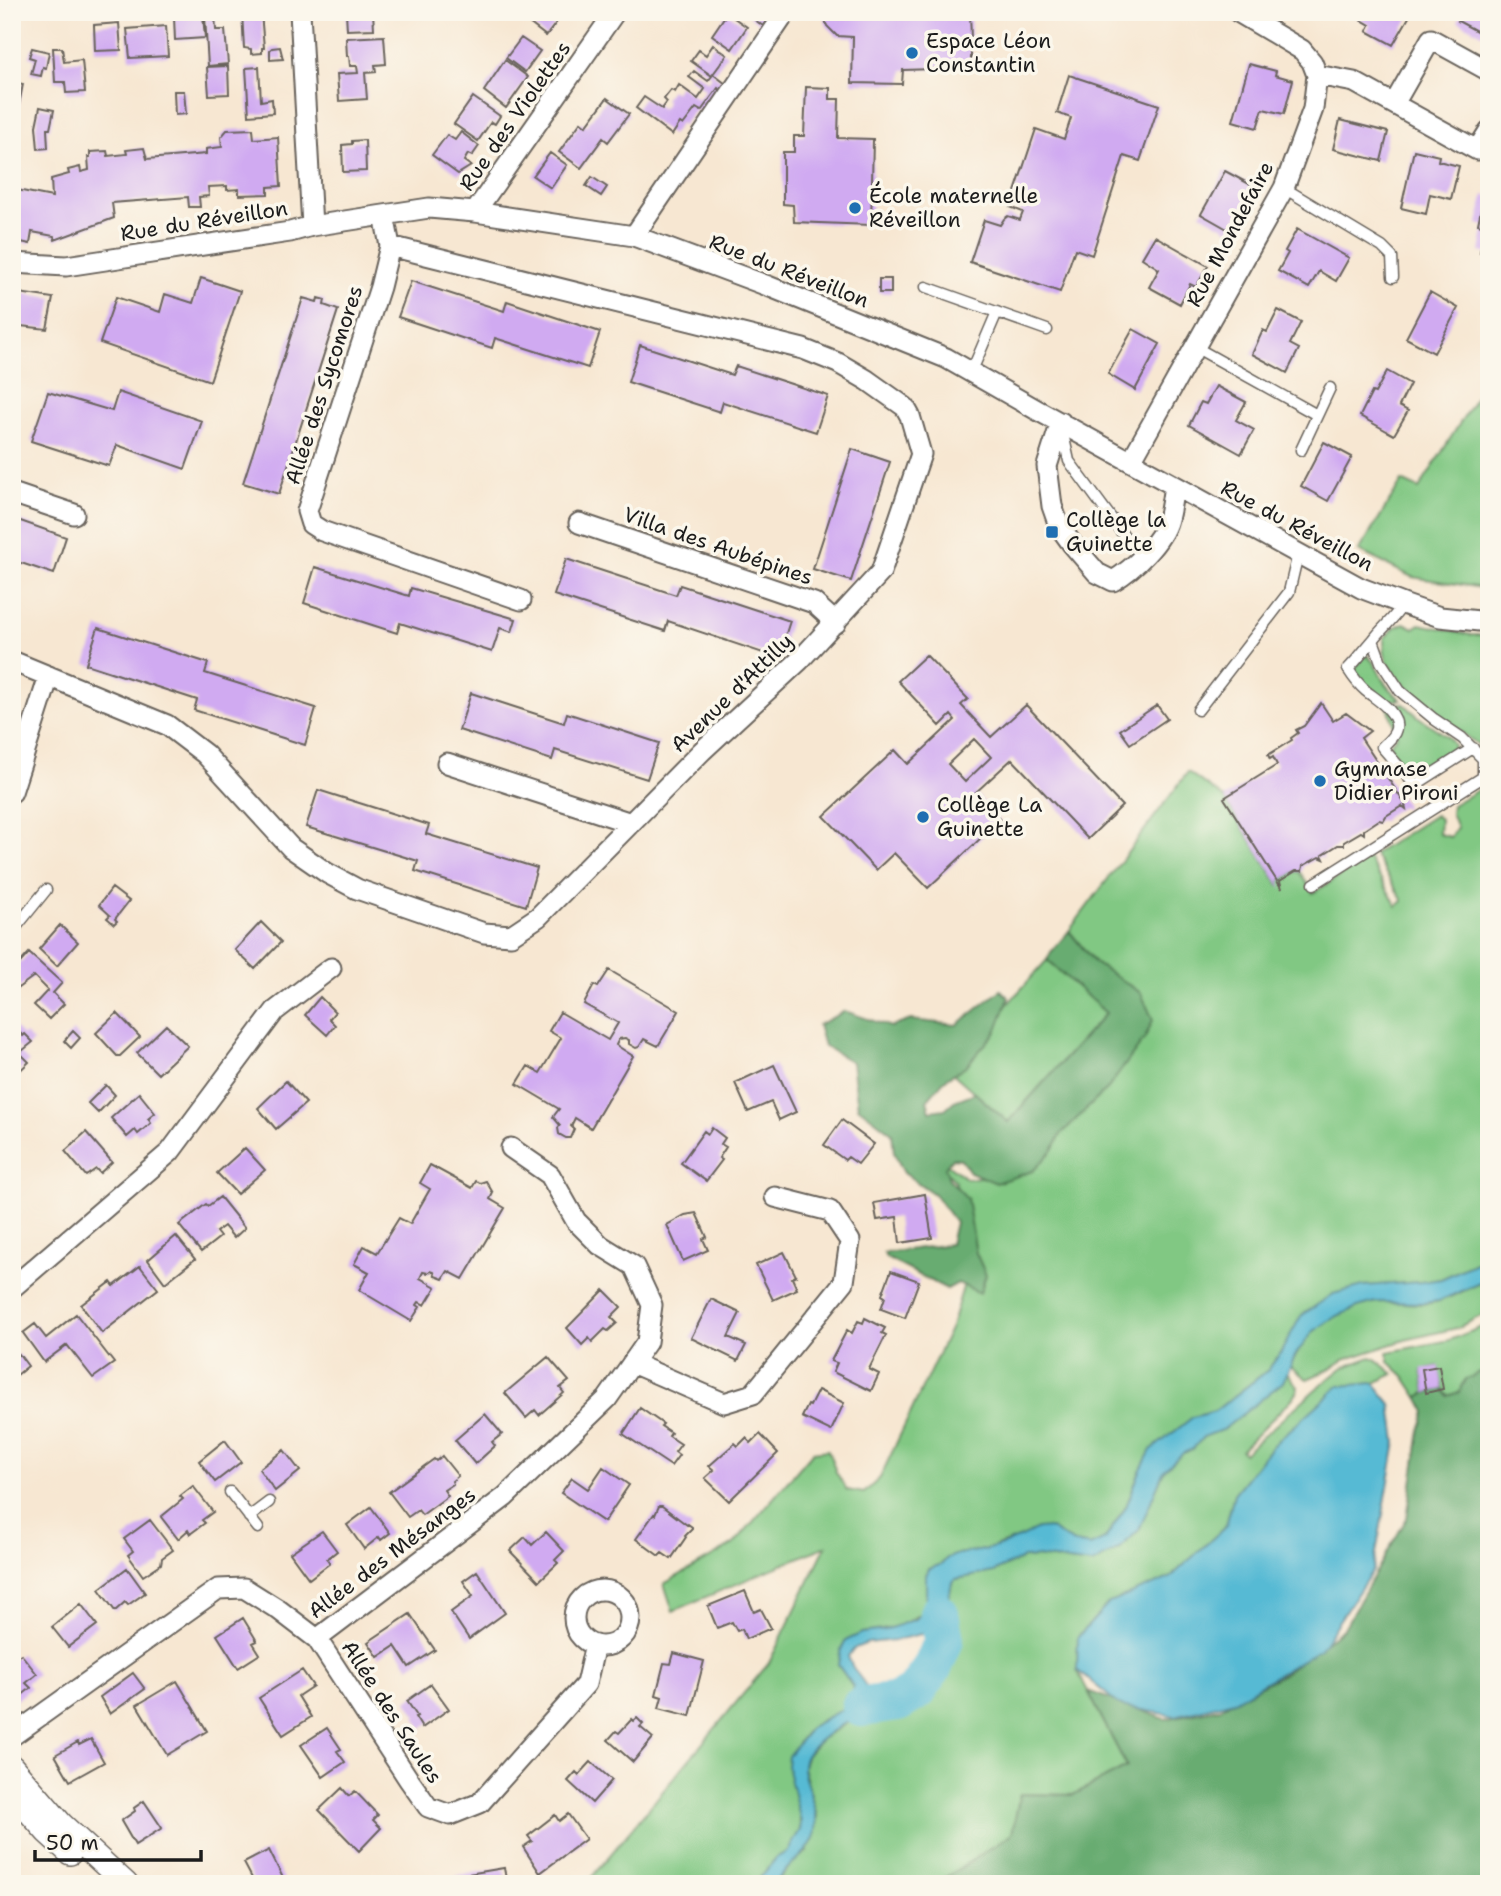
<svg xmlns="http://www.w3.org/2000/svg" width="1501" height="1896" font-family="'Shantell Sans',sans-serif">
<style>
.green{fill:#81c883;stroke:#4e7250;stroke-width:2}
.forest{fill:#68ac71;stroke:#426446;stroke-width:2}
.water{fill:#56bad4;stroke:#396b78;stroke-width:2}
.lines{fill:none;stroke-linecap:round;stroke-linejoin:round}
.river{stroke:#56bad4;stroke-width:40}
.building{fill:#d0aaf1;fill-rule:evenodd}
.service-casing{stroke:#69635c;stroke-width:13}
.minor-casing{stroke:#69635c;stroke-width:23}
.tertiary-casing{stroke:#69635c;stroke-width:26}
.service{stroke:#fff;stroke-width:10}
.minor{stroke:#fff;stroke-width:19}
.tertiary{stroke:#fff;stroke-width:23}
.poi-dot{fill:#1f6fb2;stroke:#fbf7ec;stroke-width:2.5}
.labels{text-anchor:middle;stroke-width:7;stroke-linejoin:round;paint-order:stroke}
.poi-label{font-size:21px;fill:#1c1c1c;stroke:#fbf7ec;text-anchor:start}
.street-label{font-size:21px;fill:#1c1c1c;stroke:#fbf7ec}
</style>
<rect width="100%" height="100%" fill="#fbf7ec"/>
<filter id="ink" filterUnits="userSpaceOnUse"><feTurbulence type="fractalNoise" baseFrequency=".0143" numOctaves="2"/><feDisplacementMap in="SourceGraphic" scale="14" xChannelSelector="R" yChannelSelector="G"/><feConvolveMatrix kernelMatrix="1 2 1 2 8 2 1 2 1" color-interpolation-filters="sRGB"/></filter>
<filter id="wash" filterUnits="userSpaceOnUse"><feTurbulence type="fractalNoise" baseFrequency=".00686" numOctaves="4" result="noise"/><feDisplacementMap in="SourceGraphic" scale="28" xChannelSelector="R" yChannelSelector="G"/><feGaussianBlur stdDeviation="1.57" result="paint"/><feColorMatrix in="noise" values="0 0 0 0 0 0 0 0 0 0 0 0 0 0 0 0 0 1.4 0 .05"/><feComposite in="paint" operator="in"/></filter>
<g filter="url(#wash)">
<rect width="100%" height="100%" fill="#f7e7d2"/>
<path class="green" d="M1489,376V589L1412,577L1359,551L1402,481L1419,489Z
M1404,623L1414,628L1420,624L1472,635H1489V749L1487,751C1458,730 1395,688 1385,655C1384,650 1384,644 1384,638L1395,627Z
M1367,655L1374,663L1386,685L1401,700H1383L1367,688L1353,669Z
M1387,703L1404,704L1420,718L1448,737L1454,745L1452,753L1413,777L1391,752L1390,744L1397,736Z
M1188,772L1224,798L1279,885L1280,881L1296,871L1300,872L1313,893L1368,858L1397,906L1403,901L1374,854L1435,815L1440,819L1439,834L1450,837L1457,828L1451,813L1452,805L1483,787L1489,780V1257L1441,1279L1421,1282L1363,1286L1281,1352L1268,1370L1215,1411L1193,1417L1140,1471L1126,1507L1105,1539L1091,1546L1074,1543L1049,1528L985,1550L958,1554L947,1558L942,1564L929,1569L926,1575V1608C909,1626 886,1630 862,1633L838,1665L853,1686C849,1715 834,1711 814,1725C807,1729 803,1737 798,1743L800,1830L788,1851L776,1858L755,1884H586L769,1663L826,1546L673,1611L664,1584L734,1544L813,1452L828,1450L836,1472L847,1490L864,1493L880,1478L951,1327L969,1267L965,1213L955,1181L942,1167L946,1163L967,1179L1020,1171L1141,993L1095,963L1069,931Z
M1047,960L1106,1013L1008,1122L949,1070Z
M1489,1279V1312L1457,1328L1405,1340L1344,1360L1328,1370L1307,1379L1290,1366C1296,1354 1304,1339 1315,1330C1330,1317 1358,1303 1379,1302C1399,1301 1420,1307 1439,1301C1456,1296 1473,1286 1489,1279Z
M1489,1324V1376L1479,1372L1466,1380L1459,1392L1448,1396L1443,1389L1438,1366L1422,1370L1426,1393L1425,1395L1418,1397L1404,1376L1389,1362L1388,1352L1450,1340Z
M1371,1357L1376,1359L1394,1374L1374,1383L1339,1387L1273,1445L1234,1494L1226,1526L1170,1578L1109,1603L1078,1637L1077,1670L1127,1767L1073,1795L1020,1794L1012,1834L936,1884H775L794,1861L807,1852L817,1816L803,1767L806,1756L820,1740L869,1709H885L903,1707L920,1698L930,1685L947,1649L948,1640L946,1612L952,1582L956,1579L993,1572L1023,1558L1037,1557L1092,1564L1119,1549L1139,1530L1164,1470L1183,1453L1193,1449L1203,1437L1224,1429L1287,1372L1298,1387L1297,1393L1290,1401L1241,1450L1244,1453L1317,1388L1342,1368Z"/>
<path class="forest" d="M1069,931L1095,963L1141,993L1153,1020L1145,1038L1108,1088L1061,1134L1053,1150L1033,1171L996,1183L970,1172L961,1159L952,1158L945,1167L949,1179L967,1198L976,1253L986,1275L980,1293L958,1283L947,1289L886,1258L884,1253L950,1244L955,1222L934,1194L904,1173L894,1153L892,1133L858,1107L852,1062L824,1046L818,1025L845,1011L891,1027L911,1020L957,1025L1001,990L1009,998L996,1032L967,1065L944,1080L927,1100L930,1111L945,1109L954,1101L975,1093L1008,1122L1106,1013L1047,960L1051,952Z
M1479,1372L1489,1376V1884H936L1012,1834L1020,1794L1073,1795L1127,1767L1088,1691L1165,1719L1220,1708L1283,1674L1344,1628L1407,1518L1420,1430L1426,1412L1418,1397L1426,1393L1443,1389L1448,1396L1459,1392L1466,1380Z"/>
<path class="water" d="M1489,1257V1279L1439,1301L1424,1303L1376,1302L1358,1307L1335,1317L1314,1331L1296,1354L1283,1382L1224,1429L1203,1437L1193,1449L1183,1453L1164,1470L1139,1530L1119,1549L1092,1564L1037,1557L1023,1558L993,1572L956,1579L952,1582L946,1612L947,1628L896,1640L868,1643L855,1648L848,1656C854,1679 875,1683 869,1709C852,1719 802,1744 803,1767C803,1775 808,1786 810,1793C814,1807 819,1820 815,1835C808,1857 786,1864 775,1884H755L776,1858L788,1851L800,1830L801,1822L787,1766L788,1756L812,1726L841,1710L851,1699L853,1686L838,1665L840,1652L845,1641L862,1633L885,1630L916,1619L926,1608V1575L929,1569L942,1564L947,1558L958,1554L985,1550L1005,1544L1038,1529L1049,1528L1074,1543L1090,1546L1105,1539L1126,1507L1140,1471L1151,1450L1193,1417L1215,1411L1268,1370L1281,1352L1301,1316L1333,1294L1363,1286L1421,1282L1441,1279Z
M1374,1383L1391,1404L1396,1442L1373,1570L1320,1649L1234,1701L1175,1716L1121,1706L1077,1670L1078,1637L1109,1603L1170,1578L1226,1526L1234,1494L1273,1445L1339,1386Z"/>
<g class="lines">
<path class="river" d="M861,1707L898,1702L916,1691L933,1666L944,1640L939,1614"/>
</g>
<g id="blocks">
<path class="building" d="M242,12H261L264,48H262V53L251,54V49L244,48Z
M346,12H373L374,29L347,30Z
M528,12H558L562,15L546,36L524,19Z
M744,12H757L768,20L763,26Z
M829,12H970L971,39H974V44H971V64L973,67L968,70L966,68L903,70L902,84L852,83L853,37L837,36L827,26L825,20Z
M1348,12H1412L1393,45L1367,31L1370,25Z
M1463,12H1489V35L1484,32L1482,34L1458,21Z
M727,13L747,27L732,49L712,35Z
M215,15L216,30H225L228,64L208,66L205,16Z
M203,16L205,38L175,40L174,17Z
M119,23L121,50L95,51L94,25Z
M166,26L168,56L130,58L127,29Z
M384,36L386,64L375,65L376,72L365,73L367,99L339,101L337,74L358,73L357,66H350L349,56H347L346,38Z
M521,38L540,51L525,72L506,58Z
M713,45L727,55L713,74L726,84L721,91L718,88L701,111L696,108L683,125L680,123L672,135L636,108L644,97L662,109L667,102L664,99L671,90L675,92L679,85L698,99L705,89L689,77L694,71L708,81L712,76L691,61L699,50L706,55Z
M280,47L283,59L270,60V50L272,48Z
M32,48L49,52L46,68L43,67L41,76L31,74L35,59L29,57Z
M53,48H62L64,62L82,60L85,92L66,93L65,82H55Z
M505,60L528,77L506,108L484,91Z
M1249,64L1276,71L1275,75L1293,80L1284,114L1263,109L1257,128L1233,121Z
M228,66L229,94L209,95L207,67Z
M259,67L261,101L272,99L273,113L249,115L246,68Z
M1069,75L1159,105L1140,161L1124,156L1092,255L1075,249L1060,292L970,262L984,220L1000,225L1004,219L1008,216L1020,220L1023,212L1010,207L1036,129L1064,139L1071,118L1057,113Z
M12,82L23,84L18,110L12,109Z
M806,87L830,88V99H839L838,138L873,139L871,225L794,222L793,205L783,204V152H794V136H804Z
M174,91H184L186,114L175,115Z
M473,97L500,116L495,124L491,122L478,141L454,124Z
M607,98L629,114L608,142L603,138L581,168L559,152L581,122L586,126Z
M40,107L54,110L50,129H47L48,148L38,149L36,126Z
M1340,120L1388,132L1381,161L1333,149Z
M253,129L254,139L278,137L281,186L268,187V194L239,195V189L227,190V186L208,187L209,196L199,197L200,207H189L188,197L112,203L114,218L55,240L54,236L32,232L30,244L12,240V189L52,197L51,179L69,174L68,170L80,167L81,172L89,170L88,157H90V152L107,151L108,156L127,154L126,150L144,148L147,159L206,154V149L222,147L221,137L227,130Z
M461,132L479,146L472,156L468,154L464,161L471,166L458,174L432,155L447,135L455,140Z
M365,140L366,171L343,172L342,145L352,144V141Z
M1414,150L1439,156L1438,161L1459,166L1451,199L1430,194L1426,214L1401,208Z
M550,153L567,165L551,188L533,176Z
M1225,171L1255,187L1229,230L1201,214Z
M592,177L607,187L601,196L586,186Z
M1484,195L1489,196V254L1480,252L1485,226L1478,224Z
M1297,229L1349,258L1336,281L1319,271L1309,288L1278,271L1288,253L1285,251Z
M1155,236L1208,266L1196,287L1190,284L1180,304L1149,287L1159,269L1142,258Z
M201,278L240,291L210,381L100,343L116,297L160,312L165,294L193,303Z
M879,279H891V293H879Z
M411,281L504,311L507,301L600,332L588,368L495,338L492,348L398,317Z
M12,292L53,298L47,329L12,325Z
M1430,292L1458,308L1434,353L1406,338Z
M303,298L317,302L318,298L325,300L324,305L338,310L279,494L243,483Z
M1278,310L1301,322L1290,344L1299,349L1287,373L1252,354L1263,330L1267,332Z
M1133,329L1160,344L1135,390L1108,374Z
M640,345L732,375L736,366L828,396L816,432L723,402L720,412L628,382Z
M1387,371L1410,384L1399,406L1408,411L1394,435L1360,416L1372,392L1375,393Z
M1216,386L1246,402L1236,420L1254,430L1241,454L1189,425L1201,402L1206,404Z
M48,392L112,411L118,392L202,421L185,469L117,445L109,466L31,441Z
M1324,442L1352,457L1328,501L1301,486Z
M852,449L890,462L851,581L813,569Z
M12,518L66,537L54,574L12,560Z
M566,559L676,595L680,585L790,621L778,658L668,621L665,631L554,595Z
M315,567L409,596L411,588L516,619L512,632L500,628L492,652L400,623L397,633L304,603Z
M98,628L208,663L205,673L316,708L305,745L194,710L197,700L86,664Z
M926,655L968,699L961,705L991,737L1026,705L1122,806L1088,839L1012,759L975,793L1000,820L928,888L894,853L876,870L824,816L895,750L908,764L955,720L951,715L940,726L898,681ZM974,739L991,757L965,782L948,764Z
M471,693L564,723L567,713L659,743L647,779L555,750L552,760L459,730Z
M1321,703L1333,721L1346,713L1370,731L1361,738L1405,804L1406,809L1402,806L1386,816L1383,821L1379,820L1364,830V834L1361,832L1344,842V845H1338L1322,855L1324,859L1319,857L1303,866L1302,871H1296L1280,881L1282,889L1224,798L1277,765L1273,757L1270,759L1268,755L1292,740L1291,738L1298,733L1296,730L1304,726Z
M1157,705L1167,719L1130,744L1120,730Z
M318,790L429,825L426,834L537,868L526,906L415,871L418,861L306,827Z
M112,888L129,901L115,919L117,921L114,924L107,918L110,915L99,905Z
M261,922L281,942L255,969L235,950Z
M60,925L78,942L57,966L39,949Z
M29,953L62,983L53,993L64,1004L49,1019L34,1005L48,990L34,976L18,988L12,983V963L16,959L20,963Z
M609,970L679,1011L658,1046L644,1039L639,1047L636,1048L629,1044V1040L625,1038L619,1039L616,1045L633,1056L591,1128L575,1118L571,1126L574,1129L570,1138H566L559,1134L558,1128L560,1125L553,1117L559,1109L517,1084L528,1066L540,1073L561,1038L549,1031L560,1012L608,1040L618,1023L584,1004L594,985L598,987Z
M320,997L335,1012L329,1019L335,1025L327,1035L305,1015Z
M117,1013L140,1037L120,1056H117L96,1033Z
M12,1025L23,1036L25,1034L33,1042L22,1051L12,1041Z
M166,1025L188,1046L158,1074L137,1053Z
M73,1031L80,1038L71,1048L64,1041Z
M12,1045L29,1062L12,1078Z
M774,1065L796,1112L779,1120L771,1102L748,1112L735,1083Z
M286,1081L306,1103L276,1129L258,1108Z
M106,1085L115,1095L98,1113L88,1103Z
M139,1093L155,1113L148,1119L151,1123L138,1134L135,1130L127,1137L111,1118Z
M842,1120L874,1144L858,1164L848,1157L845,1160L824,1145Z
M712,1128L725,1138L721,1144L726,1147L719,1158L722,1160L706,1181L681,1163L704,1131L708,1134Z
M86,1132L112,1162L100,1173L96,1169L86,1176L65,1151Z
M245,1148L265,1170L237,1194L217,1173Z
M430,1165L472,1188L476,1181L480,1183L486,1181L493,1193L490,1199L505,1208L463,1279L448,1271L443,1279L435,1276L434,1272L431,1271L428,1273L423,1272L420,1278L436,1287L425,1305L419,1302L417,1305L420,1307L411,1321L359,1290L369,1272L354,1264L364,1246L377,1253L399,1218L410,1224L430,1189L420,1183Z
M925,1194L932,1238L900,1243L897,1217L877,1220L874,1203Z
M220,1197L245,1228L234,1238L224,1226L216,1232L220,1237L201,1252L179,1225L206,1204L208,1206Z
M696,1213L707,1237L703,1239L708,1250L683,1261L667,1225L685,1215Z
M176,1236L195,1259L165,1283L148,1260Z
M784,1252L796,1276L792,1278L797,1289L773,1300L756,1265Z
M140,1266L158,1289L102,1333L81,1305L111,1282L114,1286Z
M891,1271L919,1281L905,1318L881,1309L885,1297L882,1295Z
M604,1290L621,1307L611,1317L617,1323L608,1331L605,1329L592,1342L589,1338L582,1345L567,1328Z
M711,1299L740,1313L728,1337L746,1345L738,1361L691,1338Z
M76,1314L114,1363L93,1378L67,1345L44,1362L23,1333L35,1324L46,1338Z
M865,1318L885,1328L882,1333L886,1335L869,1369L879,1374L871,1391L833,1372L837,1363L831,1361L847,1330L852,1333L858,1321L863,1323Z
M19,1354L28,1366L12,1379V1360Z
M548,1357L569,1381L560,1388L564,1393L539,1415L535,1410L526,1418L505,1393Z
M1439,1366L1443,1389L1426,1393L1422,1369Z
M818,1390L844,1403L831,1431L802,1417L808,1405L810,1406Z
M640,1408L663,1424L661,1426L671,1433L669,1436L681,1444L675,1452L679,1455L671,1466L623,1434Z
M485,1414L502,1434L492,1442L495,1446L475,1464L455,1440Z
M760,1434L778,1453L729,1501L705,1478L714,1470L709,1466L735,1443L738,1446L746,1438L751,1443Z
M225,1440L241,1462L215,1482L199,1461Z
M284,1450L300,1471L275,1491L259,1469Z
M442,1456L458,1476L452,1481L453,1484L444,1490L448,1496L422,1515L418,1510L408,1517L389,1492L434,1459L436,1461Z
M603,1467L629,1485L604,1522L561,1493L572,1478L588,1489Z
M193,1486L213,1512L202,1520L205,1523L190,1534L188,1530L178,1539L161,1517L183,1499L180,1496Z
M659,1506H662L687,1525L688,1524L692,1527V1529L685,1536L686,1537L671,1559L662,1553L659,1556L636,1539L654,1514L655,1515Z
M371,1507L390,1533L381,1540L379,1537L364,1549L347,1525Z
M150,1520L173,1550L162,1558L161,1564L143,1576L128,1555L133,1551L124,1539Z
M322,1531L337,1551L327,1559L330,1563L309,1579L290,1553Z
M546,1532L564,1551L555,1560L558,1563L539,1581L510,1551L525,1537L532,1545Z
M127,1568L145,1593L128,1605L125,1602L115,1611L99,1589Z
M477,1571L505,1613L469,1639L451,1612L473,1596L463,1581Z
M745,1591L754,1612L761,1609L771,1628L746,1639L742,1629L737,1631L732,1622L717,1628L708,1606Z
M81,1604L97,1625L68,1647L52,1627Z
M410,1614L435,1650L409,1667L395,1646L378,1657L368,1642Z
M243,1618L257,1641L253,1643L260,1654L238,1668L217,1635Z
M674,1653L704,1661L690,1716L659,1708L662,1697L656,1695L664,1663L671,1664Z
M21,1654L37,1674L26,1683L31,1688L12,1703V1660Z
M302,1670L313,1686L298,1696L311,1717L283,1735L259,1698Z
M133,1673L145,1689L110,1714L100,1697Z
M177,1681L207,1731L167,1755L137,1705Z
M431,1684L449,1709L422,1728L415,1717L417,1716L407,1701Z
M637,1718L643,1724L640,1727L653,1738L633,1762L608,1740L616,1731L619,1733L632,1719L634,1721Z
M327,1728L341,1749L337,1751L345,1762L323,1777L301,1745Z
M91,1739L104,1762L70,1781L55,1755L78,1742L79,1745Z
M591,1762L612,1780L592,1803L568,1781L576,1772L579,1775Z
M342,1788L349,1796L355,1791L378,1815L373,1820L381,1828L359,1851L319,1810Z
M144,1801L162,1828L135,1845L121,1821L135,1811L134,1808Z
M568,1814L586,1839L540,1873L523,1847L532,1841L528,1836L555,1815L559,1821Z
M269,1850L286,1884H255L244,1863Z
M504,1868L507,1884H457L456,1876Z"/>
</g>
</g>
<g filter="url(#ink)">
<use href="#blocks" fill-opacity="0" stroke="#69635c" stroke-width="2"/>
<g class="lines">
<defs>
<path id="service" d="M1284,188L1382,247L1392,257L1393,277
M926,287L1047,330
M1195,347L1317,415
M971,373L997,312
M1062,429L1069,461L1131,545L1144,555
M1301,450L1330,388
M1403,604C1395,618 1383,627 1374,639C1364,650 1359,658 1348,669C1353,677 1359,685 1366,691C1377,700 1399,712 1396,729C1394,737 1388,741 1382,747L1415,785L1473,748
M1198,710L1289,592L1298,554
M1314,884L1483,777V759L1462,738L1434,719L1400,691L1381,662L1373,640
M12,932L46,890
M230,1492L258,1528
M249,1517L269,1502"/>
<path id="minor" d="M300,12L312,226
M1317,75L1354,82L1477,150L1489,131
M1394,104L1431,39L1489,71
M475,212L615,12
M384,215L390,246L380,287L307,511L311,524L322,531L521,600
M634,236L786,12
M12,263L66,266L290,232L312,226L429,208L475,212L634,236L768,286L946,358L1037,410L1361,588L1403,604L1440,617L1489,622
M1061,422L1047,466L1052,506L1059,526L1072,544L1097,573L1113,581C1133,569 1162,542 1168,519C1171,509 1172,497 1174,486
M1131,461L1284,188L1313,109L1317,75L1312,62L1302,50L1238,12
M12,493L74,514
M579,523L814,603L836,623
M12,661L167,725L205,754L291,848L327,873L357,889L484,933L511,935L538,917L702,751L800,660L881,572L921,454L910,416L905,407L867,380L838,363L803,349L390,246
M447,763L631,823
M12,792L49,676
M12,1288L170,1152L275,1011L331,968
M632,1363L724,1403L753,1394L844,1282L850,1241L830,1211L775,1197
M574 1618a28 28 0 1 1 56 0a28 28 0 1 1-56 0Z
M317,1639L505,1497L607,1399L647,1342L652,1305L634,1266L600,1245L576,1221L550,1175L511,1148
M12,1736L218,1589L244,1588L279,1610L317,1639L409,1780L428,1807L450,1815L480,1803L586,1684L595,1645"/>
<path id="tertiary" d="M12,1767L61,1824L126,1884
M12,1792L47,1832L70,1853"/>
</defs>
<use href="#service" class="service-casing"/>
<use href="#minor" class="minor-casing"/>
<use href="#tertiary" class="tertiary-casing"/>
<use href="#service" class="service"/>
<use href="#minor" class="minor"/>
<use href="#tertiary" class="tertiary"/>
</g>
</g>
<g class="poi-dot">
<circle cx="912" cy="53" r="7"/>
<circle cx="855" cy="208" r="7"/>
<rect x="1045" y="525" width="14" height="14" rx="3.5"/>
<circle cx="1320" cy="781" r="7"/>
<circle cx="923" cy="817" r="7"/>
</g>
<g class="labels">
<g class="poi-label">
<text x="926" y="48">Espace Léon<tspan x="926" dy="24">Constantin</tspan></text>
<text x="869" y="203">École maternelle<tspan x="869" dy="24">Réveillon</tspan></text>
<text x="1066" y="527">Collège la<tspan x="1066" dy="24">Guinette</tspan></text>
<text x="1334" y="776">Gymnase<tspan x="1334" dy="24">Didier Pironi</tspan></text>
<text x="937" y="812">Collège La<tspan x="937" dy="24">Guinette</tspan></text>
</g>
<g class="street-label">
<text transform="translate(515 116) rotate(-55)" y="7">Rue des Violettes</text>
<text transform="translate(204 221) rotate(-9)" y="7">Rue du Réveillon</text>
<text transform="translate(1230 234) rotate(-62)" y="7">Rue Mondefaire</text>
<text transform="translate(789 271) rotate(21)" y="7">Rue du Réveillon</text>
<text transform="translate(324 385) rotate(-72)" y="7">Allée des Sycomores</text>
<text transform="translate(1297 526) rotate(28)" y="7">Rue du Réveillon</text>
<text transform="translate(718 546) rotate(19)" y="7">Villa des Aubépines</text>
<text transform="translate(732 693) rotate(-44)" y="7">Avenue d'Attilly</text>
<text transform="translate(392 1553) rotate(-37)" y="7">Allée des Mésanges</text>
<text transform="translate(392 1712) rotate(57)" y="7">Allée des Saules</text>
</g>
</g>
<rect width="1501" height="1896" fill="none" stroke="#fbf7ec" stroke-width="42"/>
<path d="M35 1850v10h166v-10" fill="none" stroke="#1c1c1c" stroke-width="3.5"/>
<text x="46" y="1850" font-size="21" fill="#1c1c1c" stroke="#fbf7ec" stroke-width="5" paint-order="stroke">50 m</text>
</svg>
